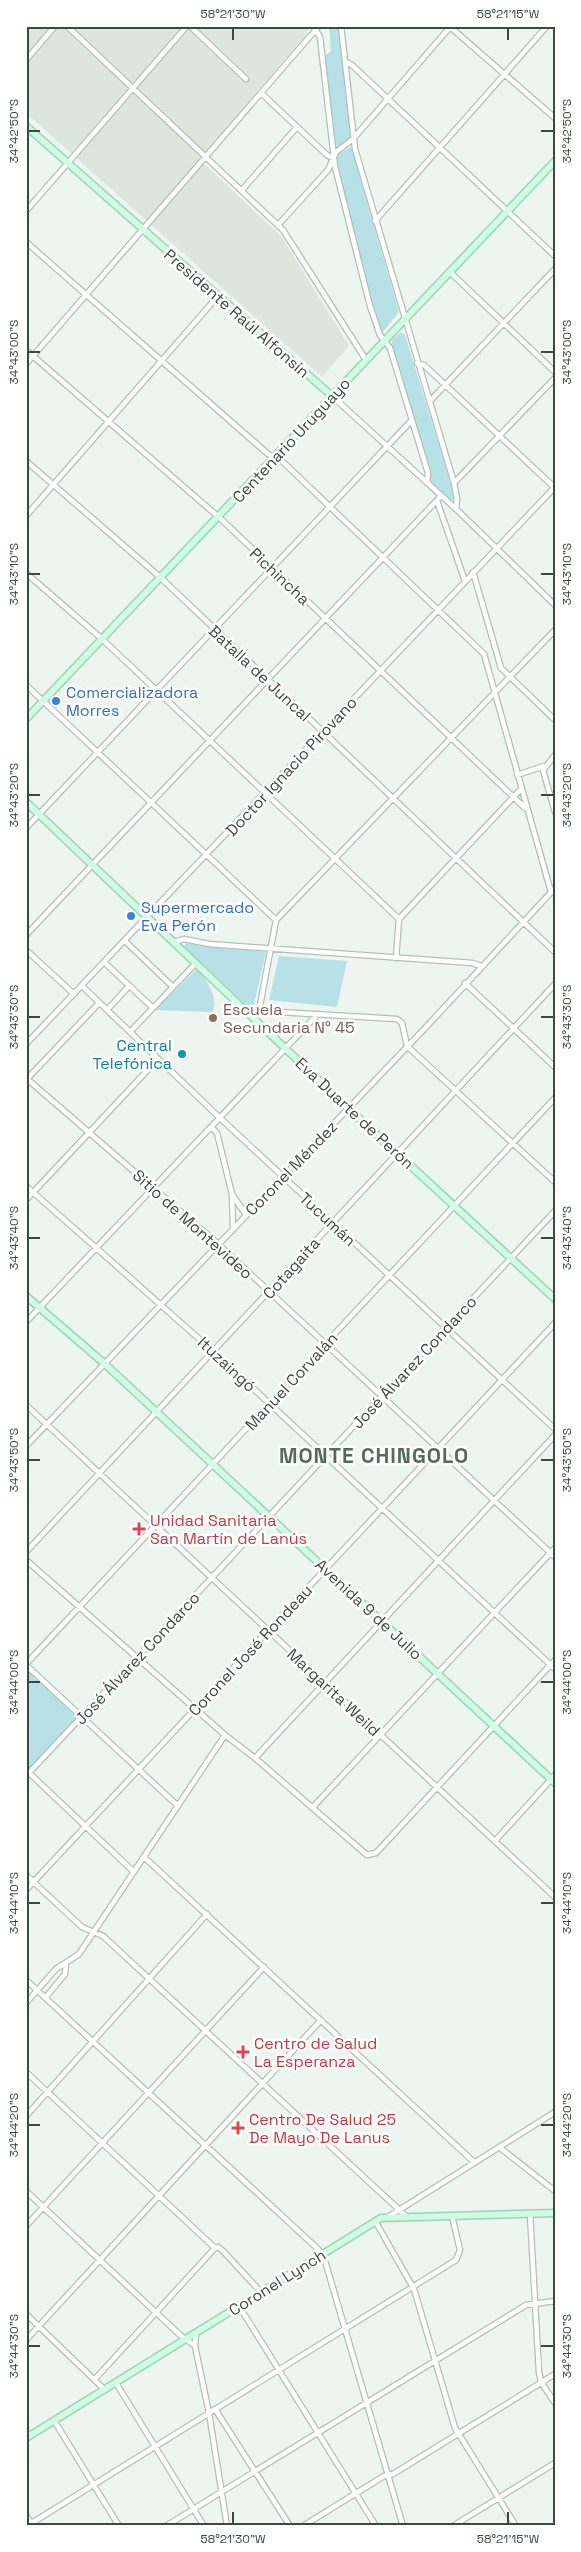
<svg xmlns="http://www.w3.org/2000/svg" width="581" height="2552" font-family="'Space Grotesk',sans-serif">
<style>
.industrial{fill:#dde5df}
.green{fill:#b8e0e7}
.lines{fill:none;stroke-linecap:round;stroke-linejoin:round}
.street-casing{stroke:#afc1b5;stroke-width:7}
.secondary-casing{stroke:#9ed2b5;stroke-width:9}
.street{stroke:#fff;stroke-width:4.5}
.secondary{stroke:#cffce3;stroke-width:6}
.ticks{fill:none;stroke:#3a4a3f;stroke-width:2}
.shop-dot{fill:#3f7fe0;stroke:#fff;stroke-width:2}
.education-dot{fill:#8d6e63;stroke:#fff;stroke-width:2}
.culture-dot{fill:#0f9aa8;stroke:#fff;stroke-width:2}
.health-dot{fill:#e0444e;stroke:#fff;stroke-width:2}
.labels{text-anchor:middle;stroke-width:5;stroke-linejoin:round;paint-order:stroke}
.street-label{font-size:16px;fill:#3a4a3f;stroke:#fff}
.shop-label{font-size:16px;fill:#366cbe;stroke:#fff;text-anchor:start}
.education-label{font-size:16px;fill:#785e54;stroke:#fff;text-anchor:start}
.culture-label{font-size:16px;fill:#0d838f;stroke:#fff;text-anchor:end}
.health-label{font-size:16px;fill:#be3a42;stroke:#fff;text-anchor:start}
.district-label{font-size:21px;font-weight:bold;letter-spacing:1px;fill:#526c59;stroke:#fff}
.neatline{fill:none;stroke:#3a4a3f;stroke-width:2}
.ticks-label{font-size:12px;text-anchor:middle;fill:#3a4a3f}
</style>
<rect width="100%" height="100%" fill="#ecf5f0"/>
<path class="industrial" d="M26,26H309L305,36L199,159L281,236L349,346L322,377L26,113Z"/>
<path class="green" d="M329,26H339L351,137L336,148L324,57L331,51Z
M351,147L399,312L382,333L363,276L335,158L336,155Z
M401,332L405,335L454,494L453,500L451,501L431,483V476L392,345V340Z
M185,943L266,952L253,1008L249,1007L185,947Z
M279,956L347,961L337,1007L269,1000Z
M196,970L201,972C207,983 220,999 212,1012L155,1010Z
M26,1665L82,1717L29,1773L26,1770Z"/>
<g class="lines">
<defs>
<path id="street" d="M67,26L283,230L366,360
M190,26L246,79
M313,26L320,37L335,167L370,306L380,335L390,348L428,473L427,483
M341,26L355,149L454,483L457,499L456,509
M449,26L555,118
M26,60L55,26
M345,61L353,66L555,256
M261,93L327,155L333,158
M242,190L297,127
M26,211L187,26
M375,221L547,26
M278,225L328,170L336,152L353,139L451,26
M26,242L268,454L281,460L484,654L551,892
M450,272L555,372
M26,350L222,520L525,808
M417,363L424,365L555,488
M26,364L319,26
M332,396L456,509L555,605
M430,401L555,269
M26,461L160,577L555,952
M454,483L555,378
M437,501L465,581
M26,516L218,296
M473,572L501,668L555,720
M26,573L102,639L399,919
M26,685L276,920
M555,755L543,770L555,812
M517,775L544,766
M26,828L412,420
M399,919L521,789
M276,920L555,630
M26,935L441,496
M125,941L173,987
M174,942L184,939L209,944L472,963L481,966
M26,950L74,994
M396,958L399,919
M104,962L153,1008
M465,983L555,1067
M82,986L220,1118L555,1429
M107,1010L129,986
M245,1010L397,1019L402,1023L407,1046L555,1182
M259,1011L276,920
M130,1032L196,963
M26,1044L555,487
M26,1078L218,1244L555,1557
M27,1079L99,1003
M211,1127L217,1133L232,1194
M26,1186L213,1351L555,1669
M26,1200L158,1059
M233,1227L232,1194L246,1215
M26,1322L318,1014
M26,1405L555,1897
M26,1446L428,1025L555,888
M26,1552L555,984
M26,1560L225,1735L255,1758L367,1855L376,1853L555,1660
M26,1664L555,1098
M26,1665L178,1806
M255,1758L555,1435
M26,1770L134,1872
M26,1776L555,1211
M313,1807L555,1548
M495,1841L555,1775
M144,1857L474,2162
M26,1875L82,1927L103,1936L407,2217
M26,1890L555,1323
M26,1980L318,2249L325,2261L403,2526
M46,1997L65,1974L66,1963
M26,2003L56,1969L79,1954L225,1735
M26,2072L215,2248L218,2247L223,2251L261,2292
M26,2116L207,1914
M499,2147L555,2191
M26,2191L180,2335L195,2346
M530,2214L539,2372L541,2382L555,2403
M388,2217L555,2112
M375,2221L414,2289L455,2428L516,2526
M26,2226L264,1967
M239,2306L376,2526
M26,2314L105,2390
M196,2333L195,2346L209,2413L227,2526
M26,2340L321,2020
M95,2379L215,2248
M116,2383L204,2526
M215,2409L290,2526
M55,2422L119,2526
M26,2515L32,2525
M27,2526L456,2260L460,2250L452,2216
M166,2526L526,2305L555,2301
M303,2526L384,2476L393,2474L555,2374
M453,2526L555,2463"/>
<path id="secondary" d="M26,126L332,396
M26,719L555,161
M26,802L348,1108L555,1299
M26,1296L105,1364L555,1783
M26,2438L381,2218L555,2213"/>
</defs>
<use href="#street" class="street-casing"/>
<use href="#secondary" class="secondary-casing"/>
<use href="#street" class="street"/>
<use href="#secondary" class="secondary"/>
</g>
<path class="ticks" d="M233,28V40M508,28V40M28,131H40M541,131H554M28,352H40M541,352H554M28,574H40M541,574H554M28,795H40M541,795H554M28,1017H40M541,1017H554M28,1238H40M541,1238H554M28,1460H40M541,1460H554M28,1682H40M541,1682H554M28,1903H40M541,1903H554M28,2125H40M541,2125H554M28,2346H40M541,2346H554M233,2512V2524M508,2512V2524"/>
<g class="shop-dot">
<circle cx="56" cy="701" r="5"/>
<circle cx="131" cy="916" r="5"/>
</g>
<circle class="education-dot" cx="213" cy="1018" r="5"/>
<circle class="culture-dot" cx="182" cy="1054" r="5"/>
<g class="health-dot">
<path d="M136.5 1521.5h5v5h5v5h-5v5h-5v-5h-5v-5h5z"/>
<path d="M240.5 2044.5h5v5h5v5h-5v5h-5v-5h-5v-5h5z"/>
<path d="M235.5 2120.5h5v5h5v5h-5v5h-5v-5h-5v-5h5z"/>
</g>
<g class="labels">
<g class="street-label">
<text transform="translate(237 313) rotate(41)" y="6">Presidente Raúl Alfonsín</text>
<text transform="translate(291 440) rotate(-47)" y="6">Centenario Uruguayo</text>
<text transform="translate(280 576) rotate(43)" y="6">Pichincha</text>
<text transform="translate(260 673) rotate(43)" y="6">Batalla de Juncal</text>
<text transform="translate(291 766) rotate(-47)" y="6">Doctor Ignacio Pirovano</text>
<text transform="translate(355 1113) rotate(43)" y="6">Eva Duarte de Perón</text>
<text transform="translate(291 1168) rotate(-46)" y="6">Coronel Méndez</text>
<text transform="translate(328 1219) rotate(43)" y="6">Tucumán</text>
<text transform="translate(193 1224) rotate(42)" y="6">Sitio de Montevideo</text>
<text transform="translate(291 1268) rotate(-48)" y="6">Cotagaita</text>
<text transform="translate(414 1362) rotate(-47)" y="6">José Álvarez Condarco</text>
<text transform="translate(227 1364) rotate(43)" y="6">Ituzaingó</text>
<text transform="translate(291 1381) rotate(-47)" y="6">Manuel Corvalán</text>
<text transform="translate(369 1609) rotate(43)" y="6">Avenida 9 de Julio</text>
<text transform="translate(250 1650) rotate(-47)" y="6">Coronel José Rondeau</text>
<text transform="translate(137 1658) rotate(-47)" y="6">José Álvarez Condarco</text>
<text transform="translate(334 1692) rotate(43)" y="6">Margarita Weild</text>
<text transform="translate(277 2282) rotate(-32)" y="6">Coronel Lynch</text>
</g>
<g class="shop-label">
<text x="66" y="698">Comercializadora<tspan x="66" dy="18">Morres</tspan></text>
<text x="141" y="913">Supermercado<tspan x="141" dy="18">Eva Perón</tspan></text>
</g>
<g class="education-label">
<text x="223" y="1015">Escuela<tspan x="223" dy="18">Secundaria N° 45</tspan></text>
</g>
<g class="culture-label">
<text x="172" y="1051">Central<tspan x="172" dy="18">Telefónica</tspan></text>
</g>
<g class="health-label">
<text x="150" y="1526">Unidad Sanitaria<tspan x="150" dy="18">San Martín de Lanús</tspan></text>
<text x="254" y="2049">Centro de Salud<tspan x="254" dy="18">La Esperanza</tspan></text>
<text x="249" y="2125">Centro De Salud 25<tspan x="249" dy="18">De Mayo De Lanus</tspan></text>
</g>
<g class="district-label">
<text x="374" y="1463">MONTE CHINGOLO</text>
</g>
</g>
<rect width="581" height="2552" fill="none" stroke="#ffffff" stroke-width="55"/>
<rect x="28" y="28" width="526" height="2496" class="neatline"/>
<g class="ticks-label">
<text x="233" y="18">58°21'30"W</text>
<text x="508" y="18">58°21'15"W</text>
<text transform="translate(14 131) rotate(-90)" y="4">34°42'50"S</text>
<text transform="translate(567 131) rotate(-90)" y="4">34°42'50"S</text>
<text transform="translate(14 352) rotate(-90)" y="4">34°43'00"S</text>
<text transform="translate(567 352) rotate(-90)" y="4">34°43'00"S</text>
<text transform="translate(14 574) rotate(-90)" y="4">34°43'10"S</text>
<text transform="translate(567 574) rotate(-90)" y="4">34°43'10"S</text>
<text transform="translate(14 795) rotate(-90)" y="4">34°43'20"S</text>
<text transform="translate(567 795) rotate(-90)" y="4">34°43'20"S</text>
<text transform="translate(14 1017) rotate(-90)" y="4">34°43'30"S</text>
<text transform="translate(567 1017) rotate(-90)" y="4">34°43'30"S</text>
<text transform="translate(14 1238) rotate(-90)" y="4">34°43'40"S</text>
<text transform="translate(567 1238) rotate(-90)" y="4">34°43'40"S</text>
<text transform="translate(14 1460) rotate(-90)" y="4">34°43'50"S</text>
<text transform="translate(567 1460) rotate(-90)" y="4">34°43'50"S</text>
<text transform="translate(14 1682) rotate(-90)" y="4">34°44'00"S</text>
<text transform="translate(567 1682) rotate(-90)" y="4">34°44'00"S</text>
<text transform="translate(14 1903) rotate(-90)" y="4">34°44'10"S</text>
<text transform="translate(567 1903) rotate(-90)" y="4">34°44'10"S</text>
<text transform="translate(14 2125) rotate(-90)" y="4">34°44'20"S</text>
<text transform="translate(567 2125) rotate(-90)" y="4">34°44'20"S</text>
<text transform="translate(14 2346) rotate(-90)" y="4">34°44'30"S</text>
<text transform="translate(567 2346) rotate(-90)" y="4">34°44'30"S</text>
<text x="233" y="2543">58°21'30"W</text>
<text x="508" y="2543">58°21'15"W</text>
</g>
</svg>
